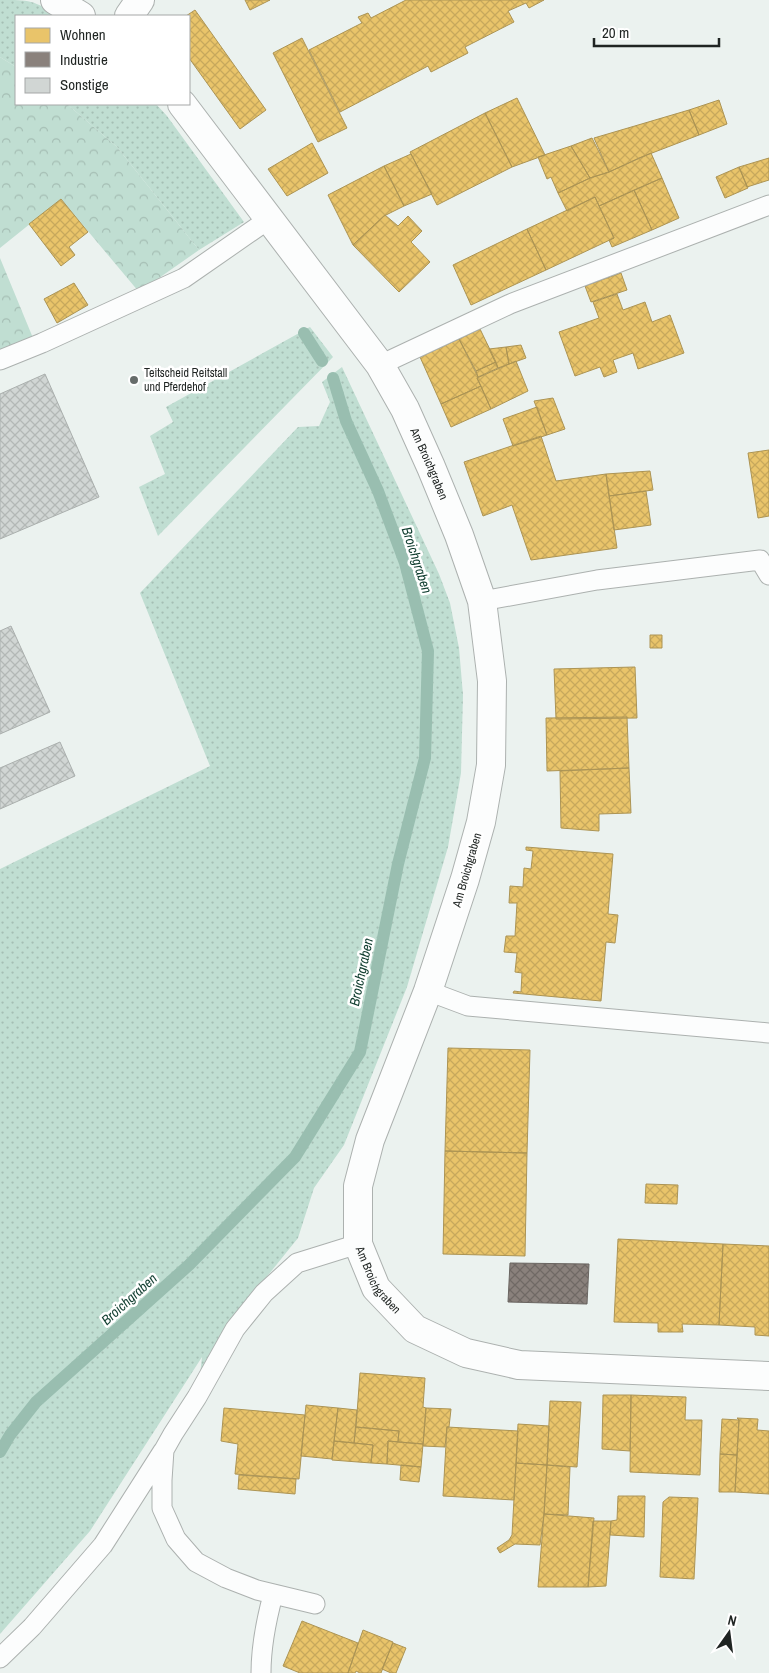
<svg xmlns="http://www.w3.org/2000/svg" width="769" height="1673" font-family="'Archivo Narrow',sans-serif">
<style>
.grass{fill:url(#grass-dots)}
.forest{fill:url(#forest-crowns)}
.homes{fill:url(#homes-cross-hatch);stroke:#ac9454}
.industry{fill:url(#industry-cross-hatch);stroke:#6a6561}
.lines{fill:none;stroke-linecap:round;stroke-linejoin:round}
.stream{stroke:#99beb0;stroke-width:12}
.building{fill:url(#building-cross-hatch);stroke:#aaafad}
.service-casing{stroke:#acb1af;stroke-width:21}
.minor-casing{stroke:#acb1af;stroke-width:30}
.service{stroke:#fcfdfd;stroke-width:19}
.minor{stroke:#fcfdfd;stroke-width:28}
.poi-dot{fill:#666c6a;stroke:#fff;stroke-width:2}
.labels{text-anchor:middle;stroke-width:5;stroke-linejoin:round;paint-order:stroke}
.poi-label{font-size:12px;fill:#1f2422;stroke:#fff;text-anchor:start}
.street-label{font-size:12px;fill:#1f2422;stroke:#fff}
.water-label{font-size:14px;font-style:italic;fill:#113e30;stroke:#fff}
</style>
<defs>
<pattern id="grass-dots" width="8" height="8" patternUnits="userSpaceOnUse" patternTransform="scale(1.25)"><rect width="8" height="8" fill="#c0ded2"/><path d="M2 2h.1M6 6h.1" fill="none" stroke="#a5beb4" stroke-width="1.8" stroke-linecap="round"/></pattern>
<pattern id="forest-crowns" width="20" height="18" patternUnits="userSpaceOnUse" patternTransform="scale(1.25)"><rect width="20" height="18" fill="#c0ded2"/><path d="M2 6a3 3 0 1 1 6 0M12 15a3 3 0 1 1 6 0" fill="none" stroke="#a5beb4"/></pattern>
<pattern id="homes-cross-hatch" width="8" height="8" patternUnits="userSpaceOnUse" patternTransform="scale(1.25)"><rect width="8" height="8" fill="#e9c46a"/><path d="M0 0l8 8M0 8l8-8" fill="none" stroke="#c7a85c"/></pattern>
<pattern id="industry-cross-hatch" width="8" height="8" patternUnits="userSpaceOnUse" patternTransform="scale(1.25)"><rect width="8" height="8" fill="#8a817c"/><path d="M0 0l8 8M0 8l8-8" fill="none" stroke="#706965"/></pattern>
<pattern id="building-cross-hatch" width="8" height="8" patternUnits="userSpaceOnUse" patternTransform="scale(1.25)"><rect width="8" height="8" fill="#d1d6d4"/><path d="M0 0l8 8M0 8l8-8" fill="none" stroke="#b3b8b6"/></pattern>
</defs>
<rect width="100%" height="100%" fill="#ebf2ef"/>
<path class="grass" d="M0,0C30,0 33,0 59,16H16V67L0,57Z
M67,104H156L167,116L244,222L199,250L117,147Z
M310,327L333,357L158,536L139,487L165,474L150,436L173,422L166,407Z
M342,367L439,574L450,603L459,648L463,695L461,773L448,847L407,987L344,1145L314,1188L298,1238L248,1300L200,1375L202,1357L90,1531L0,1634V869L210,766L140,593L298,427L319,426L330,402L322,382Z"/>
<path class="forest" d="M0,57L16,67V104H67L117,147L199,250L139,292L61,199L0,248Z
M0,258L33,338L0,350Z"/>
<path class="homes" d="M245,0H270L250,10Z
M406,0H544L529,8L526,3L508,11L514,22L465,47L468,53L431,72L428,66L340,112L309,50L362,23L358,17L368,13L371,18Z
M195,10L266,110L240,129L189,58V16H186Z
M302,38L347,128L318,142L273,53Z
M517,98L545,155L512,167L485,113Z
M719,100L727,124L699,135L689,110Z
M689,110L699,135L639,158L609,172L594,138Z
M485,113L512,167L437,205L410,152Z
M592,138L609,172L590,178L571,146Z
M312,143L328,173L287,196L268,169Z
M571,146L590,178L558,193L551,177L547,179L538,157Z
M651,153L662,178L599,206L595,197L567,211L558,193L590,178L609,172Z
M411,154L432,194L404,206L384,166Z
M769,158V180L747,187L739,167Z
M384,166L404,206L384,216L353,245L328,195Z
M739,167L748,188L725,198L716,177Z
M662,178L679,218L652,230L634,190Z
M634,190L652,230L612,247L609,240L614,238L599,206Z
M595,197L614,238L546,270L527,229Z
M61,199L88,232L69,247L75,255L61,266L29,224Z
M385,215L398,226L408,216L422,231L411,242L430,262L399,292L353,245Z
M527,229L546,270L471,305L453,265Z
M621,273L627,290L591,302L585,286Z
M74,283L88,305L57,323L44,299Z
M617,294L623,310L645,302L652,322L670,315L684,353L638,369L633,353L613,360L617,372L604,377L600,367L575,376L559,332L599,318L593,302Z
M480,329L496,362L476,371L459,339Z
M459,339L478,377L477,378L481,386L441,404L420,357Z
M521,345L526,358L509,364L506,347Z
M506,347L509,364L498,368L489,349Z
M516,361L528,391L491,409L477,378Z
M496,362L498,368L478,377L476,371Z
M481,386L491,409L451,427L441,404Z
M553,398L565,429L547,435L534,401Z
M537,407L547,435L513,446L503,419Z
M541,436L556,481L606,474L617,548L531,560L512,505L483,516L464,462Z
M769,450V516L758,518L748,453Z
M650,471L653,490L609,496L606,474Z
M646,491L651,525L614,530L609,496Z
M650,635H662V648H650Z
M635,667L637,718L556,719L554,669Z
M627,717L629,768L547,771L546,718Z
M629,768L631,813L599,814V831L561,828L560,771Z
M526,847L613,854L608,914L618,915L615,943L606,942L601,1001L513,993L514,991L521,992L522,973L515,972L517,953L504,952L506,936H515L517,903H509L510,886L523,887L524,868L531,869L533,851L526,850Z
M448,1048L530,1050L527,1153L445,1151Z
M445,1151L527,1153L525,1256L443,1254Z
M646,1184L678,1185L677,1204L645,1203Z
M618,1239L723,1244L719,1325L682,1324L683,1332H658V1323L614,1322Z
M723,1244L769,1246V1336L755,1335V1327L719,1325Z
M360,1373L425,1378L423,1407L426,1408L423,1444L398,1442L399,1431L356,1427Z
M603,1395H631L630,1451L602,1449Z
M631,1395L686,1397L685,1420H702L700,1475L630,1472Z
M550,1401L581,1402L577,1467L547,1465Z
M306,1405L338,1408L332,1459L301,1456Z
M224,1408L305,1415L299,1479L235,1474L238,1444L221,1441Z
M338,1408L357,1410L354,1443L334,1441Z
M426,1408L451,1409L449,1427H447L445,1447L423,1446Z
M737,1418L758,1419L757,1430L769,1431V1494L735,1492L739,1420Z
M722,1419L739,1420L737,1455L720,1454Z
M518,1424L549,1426L547,1465L516,1463Z
M356,1427L399,1431L398,1442L388,1441L387,1464L371,1463L373,1445L354,1443Z
M447,1427L518,1431L514,1500L443,1496Z
M334,1441L373,1445L371,1463L332,1460Z
M388,1441L423,1444L421,1467L387,1464Z
M720,1454L737,1455L735,1492H719Z
M516,1463L547,1465L544,1514L540,1545L515,1544L500,1553L497,1548L509,1540L512,1535Z
M401,1465L421,1467L419,1482L400,1480Z
M547,1465L570,1467L568,1515L544,1514Z
M239,1475L296,1479L295,1494L238,1489Z
M618,1496H645L644,1537L610,1535L611,1521L617,1520Z
M669,1497L698,1498L694,1579L660,1577L663,1502Z
M544,1514L594,1518L588,1587H538Z
M593,1521H611L606,1586L588,1587Z
M302,1621L358,1643L348,1673H300L283,1666Z
M363,1630L393,1642L381,1673H360L356,1671L355,1673H348Z
M393,1643L406,1648L396,1673H391L382,1669Z"/>
<path class="industry" d="M510,1263L589,1264L587,1304L508,1302Z"/>
<g class="lines">
<path class="stream" d="M304,333L322,361
M0,1452L10,1435L36,1402L189,1265L295,1157L360,1052L398,864L425,758L428,651L405,563L378,491L346,421L333,378"/>
</g>
<path class="building" d="M45,374L99,497L0,539V394Z
M11,626L50,712L0,734V631Z
M60,742L75,776L0,809V768Z"/>
<g class="lines">
<defs>
<path id="service" d="M0,360L42,343L184,278L269,219
M380,365L510,304L769,205
M482,601L597,580L760,560L769,575
M428,991L468,1006L769,1033
M315,1604L257,1590L226,1578L196,1562L176,1539L162,1508V1480L164,1450L173,1434L197,1397L235,1329L264,1293L297,1263L358,1244
M0,1658L32,1627L103,1545L163,1451
M261,1673C261,1646 266,1621 273,1595"/>
<g id="minor">
<path d="M55,0L81,16"/>
<path d="M129,16L140,0"/>
<path id="s1" d="M182,104L380,365L405,409L431,467L459,535L482,601L492,681L491,765L481,822L465,879L428,991L370,1140L358,1186V1244L376,1288L415,1329L466,1353L519,1365L769,1376"/>
</g>
</defs>
<use href="#service" class="service-casing"/>
<use href="#minor" class="minor-casing"/>
<use href="#service" class="service"/>
<use href="#minor" class="minor"/>
</g>
<circle class="poi-dot" cx="134" cy="380" r="5"/>
<g class="labels">
<g class="poi-label">
<text x="144" y="377">Teitscheid Reitstall<tspan x="144" dy="14">und Pferdehof</tspan></text>
</g>
<g class="street-label">
<text dy="4" stroke="none"><textPath href="#s1" startOffset="438">Am Broichgraben</textPath></text>
<text transform="translate(467 870) rotate(-74)" y="4">Am Broichgraben</text>
<text dy="4" stroke="none"><textPath href="#s1" startOffset="1292">Am Broichgraben</textPath></text>
</g>
<g class="water-label">
<text transform="translate(417 560) rotate(72)" y="5">Broichgraben</text>
<text transform="translate(361 972) rotate(-78)" y="5">Broichgraben</text>
<text transform="translate(129 1299) rotate(-42)" y="5">Broichgraben</text>
</g>
</g>
<rect x="15" y="15" width="175" height="90" fill="#ffffff" stroke="#a5a7a7"/>
<rect x="25" y="28" width="25" height="15" fill="#e9c46a" stroke="#a5a7a7"/>
<text x="60" y="40" font-size="15" fill="#1f2422">Wohnen</text>
<rect x="25" y="52" width="25" height="15" fill="#8a817c" stroke="#a5a7a7"/>
<text x="60" y="65" font-size="15" fill="#1f2422">Industrie</text>
<rect x="25" y="78" width="25" height="15" fill="#d1d6d4" stroke="#a5a7a7"/>
<text x="60" y="90" font-size="15" fill="#1f2422">Sonstige</text>
<g transform="translate(729 1633) rotate(14)" stroke="#ffffff" stroke-width="4" paint-order="stroke">
<path d="M0-4L9 19L0 12L-9 19Z" fill="#1f2422"/>
<text y="-8" font-size="14" font-weight="bold" text-anchor="middle" fill="#1f2422">N</text>
</g>
<path d="M594 38v8h125v-8" fill="none" stroke="#1f2422" stroke-width="2.5"/>
<text x="602" y="38" font-size="15" fill="#1f2422" stroke="#ffffff" stroke-width="4" paint-order="stroke">20 m</text>
</svg>
